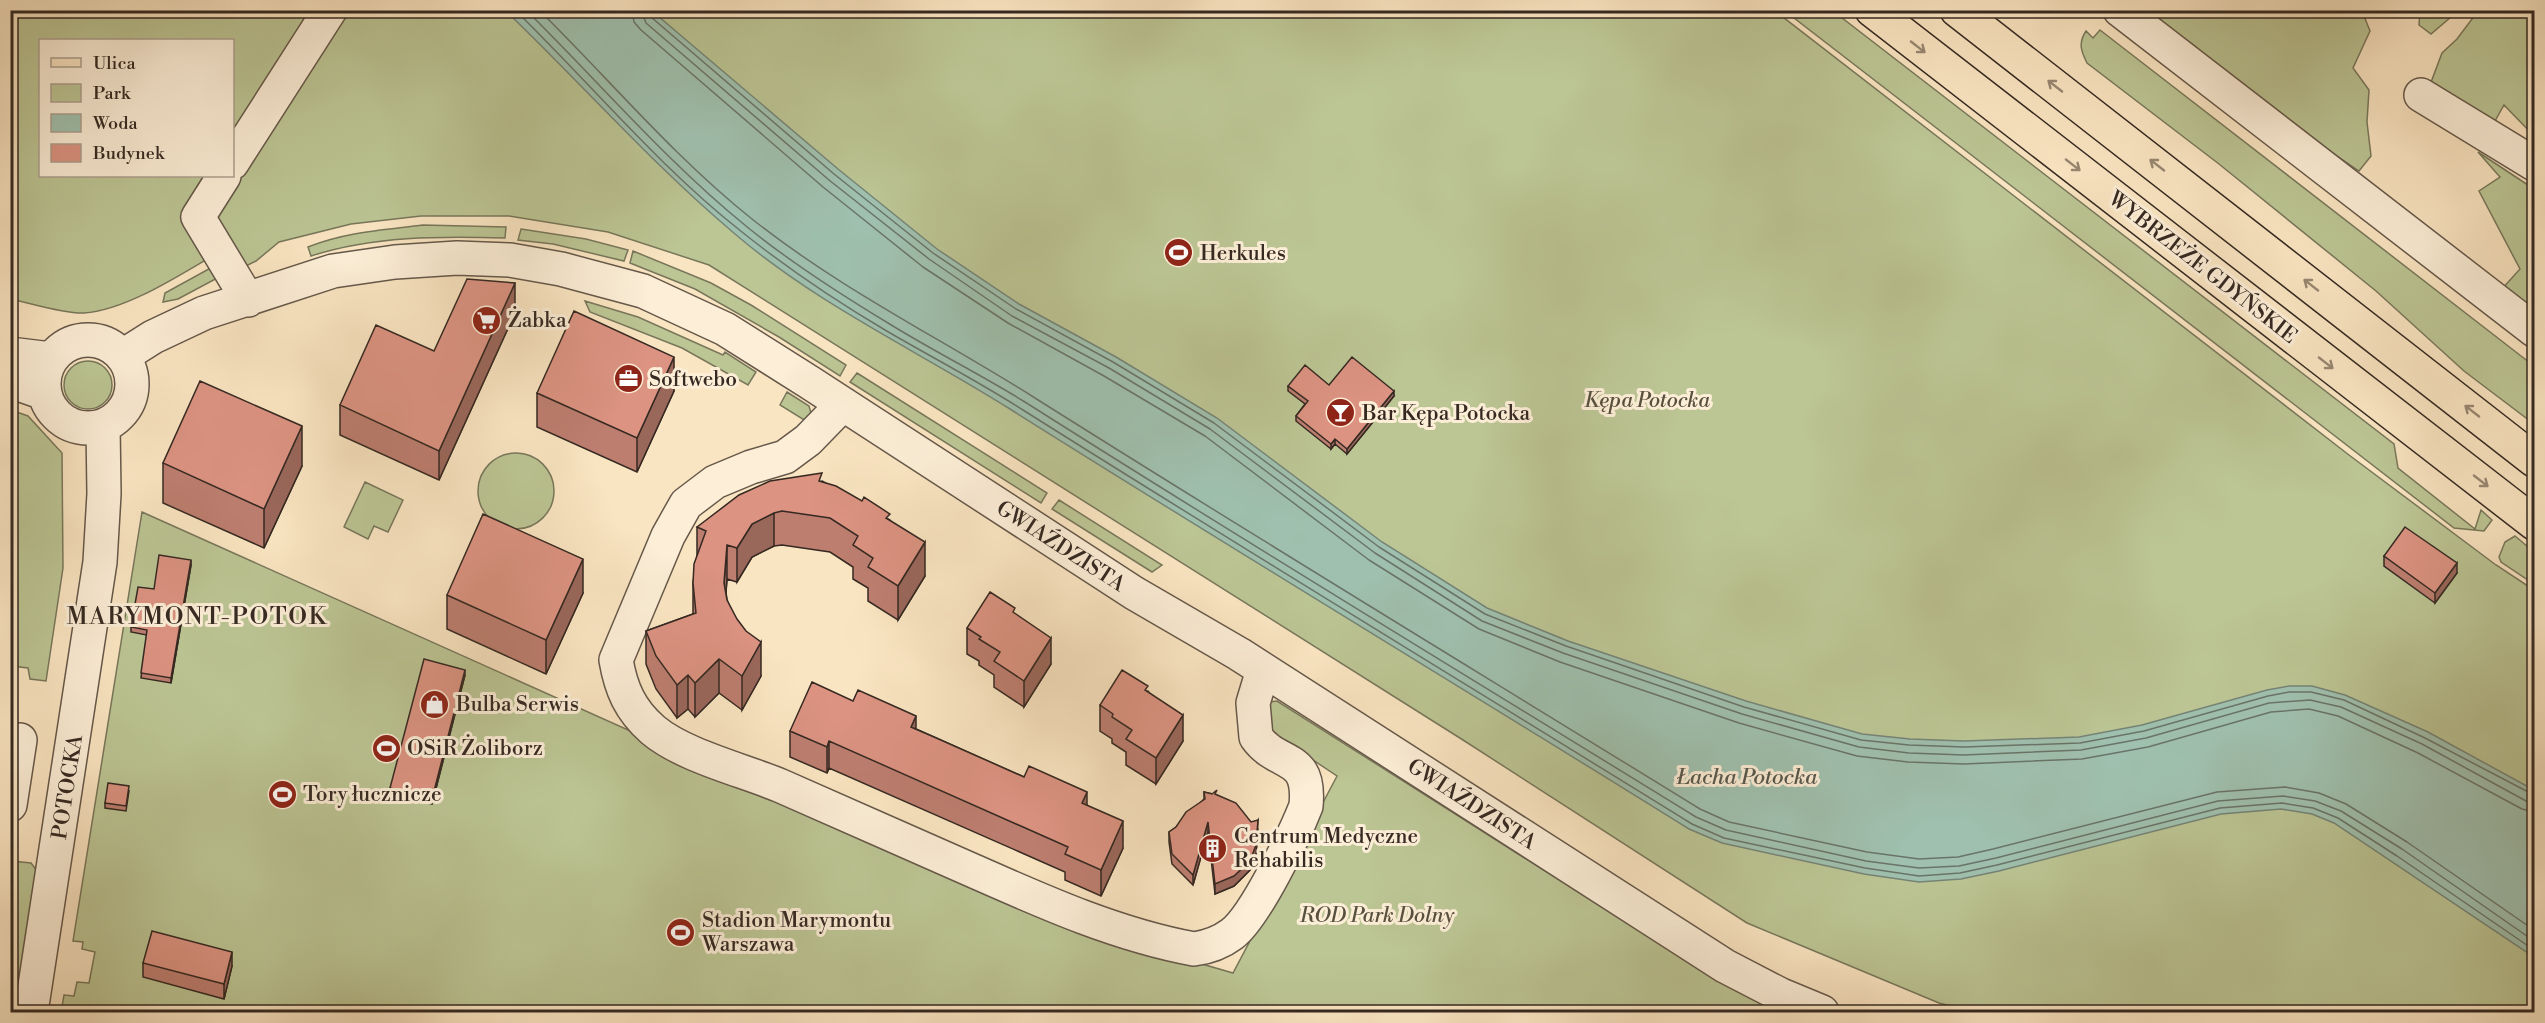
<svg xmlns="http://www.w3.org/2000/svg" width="2545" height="1023" font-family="'Libre Bodoni',serif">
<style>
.green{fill:#bcc594;stroke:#78775b;stroke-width:1.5;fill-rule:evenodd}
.water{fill:#9fc0ae;stroke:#758476;stroke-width:1.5}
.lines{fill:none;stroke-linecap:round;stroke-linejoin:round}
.shore{stroke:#6a7468;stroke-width:1.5}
.minor-casing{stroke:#66584a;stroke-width:36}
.major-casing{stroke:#352922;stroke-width:36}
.minor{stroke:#fceed7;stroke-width:33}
.major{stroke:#fae5c2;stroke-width:33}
.wall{fill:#bd7e70;stroke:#352922;stroke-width:1.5}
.shaded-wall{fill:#9a675b;stroke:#352922;stroke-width:1.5}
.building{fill:#dc9382;stroke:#352922;stroke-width:1.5}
.oneway{stroke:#988772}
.labels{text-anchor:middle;stroke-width:6;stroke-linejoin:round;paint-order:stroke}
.poi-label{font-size:21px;fill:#352922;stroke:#fceed7;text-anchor:start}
.street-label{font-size:21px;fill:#352922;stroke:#fceed7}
.park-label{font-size:21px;font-style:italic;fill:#57503e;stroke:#fceed7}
.water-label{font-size:22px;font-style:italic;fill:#55564c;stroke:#fceed7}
.quarter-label{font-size:24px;letter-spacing:1.5px;fill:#352922;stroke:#fceed7}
</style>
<rect width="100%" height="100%" fill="#fae5c2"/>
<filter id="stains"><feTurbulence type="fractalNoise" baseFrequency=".00333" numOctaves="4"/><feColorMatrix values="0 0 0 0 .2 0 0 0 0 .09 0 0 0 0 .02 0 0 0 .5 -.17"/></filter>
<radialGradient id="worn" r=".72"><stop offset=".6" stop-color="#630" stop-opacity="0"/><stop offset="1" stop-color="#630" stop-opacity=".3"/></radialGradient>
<path class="green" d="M10,11H1775L2349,455L2496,565L2534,590V1012H1975L1939,1003L1747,923L1463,740L709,265L608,232L509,216H421L351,224L279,242L256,261L240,269L226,248C187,270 129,310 84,313C65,314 30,303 11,299ZM40,40H232V176H40Z
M1785,11H1833L2394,444L2398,468L2475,529L2481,510L2492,520L2484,531L2454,528Z
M2144,11H2362L2370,31L2353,68L2369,90L2367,122L2371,156L2359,171L2293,126Z
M2420,11V10L2458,11L2431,34L2419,25Z
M2478,11H2534V136L2504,105L2495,121L2471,118L2430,85L2442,53L2457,39Z
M2100,30L2534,366V424L2464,371L2376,291L2219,164L2087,63C2081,51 2078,43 2086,31L2093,38Z
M2478,152L2534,189V314L2502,289L2520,269L2479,191L2500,177Z
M423,225L506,227L505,238C440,236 373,236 311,256L308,247C345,232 383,230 423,225Z
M521,229L586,239L628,250L624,261L553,244L518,240Z
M633,251L711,283L751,305L846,365L840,376L779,337L695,289L630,263Z
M216,265L223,275L178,299L163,302L165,293Z
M585,301L638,317L723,355L725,352L756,372L748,385L682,348L590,312Z
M64 385a24 24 0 1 1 48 0a24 24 0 1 1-48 0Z
M857,373L1047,493L1041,503L850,382Z
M787,392L809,406L812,417L809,423L780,405Z
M11,410L28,416L62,453L63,568L46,681L30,679L28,668L11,666Z
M478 491a38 38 0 1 1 76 0a38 38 0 1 1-76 0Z
M365,482L403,500L388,532L374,526L368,539L344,527Z
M1059,500L1162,565L1152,572L1052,509Z
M142,512L1054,921L1233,973L1337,776L1262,726L1269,702L1277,701L1701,970L1779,1012H61L64,995L74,996L77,982L89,983L95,952L82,949L83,942L73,941Z
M2515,536L2534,552V584L2501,562L2499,557L2505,542Z
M11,861L31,863L37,871L14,1012H11Z"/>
<path class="water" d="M506,11H652L838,169L937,249L1019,304L1116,357L1217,418L1382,542L1487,608L1568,641L1746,701L1862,734L1910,739L1964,741L2079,737L2142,725L2267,690L2289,686H2312L2345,695L2428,732L2534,790V957L2334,823L2312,814L2281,809L2221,814L1999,871L1961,879L1919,882L1864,874L1722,843L1689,829C1463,688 1235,551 1010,409C918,351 818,305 735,234C653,165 583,85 506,11Z"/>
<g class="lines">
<path class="shore" d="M515,10C591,84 659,167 742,232C787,268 836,301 885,330C931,357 978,381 1023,410C1245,550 1469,686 1692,824L1724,838L1865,868L1919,876L1960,873L1997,865L2220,808L2282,803L2313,808L2338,818L2397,856L2534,950
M526,10C599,82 666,161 746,226C790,262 840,294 888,323C933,351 980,374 1025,402C1247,543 1472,679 1696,817L1726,830L1866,861L1919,868L1959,866L1996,858L2218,801L2283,796L2315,801L2341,811L2402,849L2534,941
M539,10C610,80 674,157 752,219C840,289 940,338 1035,398C1255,537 1478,672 1700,809L1729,822L1867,852L1919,859L1958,857L1993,849L2217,792L2285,787L2319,793L2346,804L2407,842L2534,930
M632,10L634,22L641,30L823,187L923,267L1008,323L1104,376L1205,436L1369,560L1479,629L1560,662L1739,723L1857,756L1908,762L1964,764L2082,759L2148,747L2271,712L2309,709L2338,716L2418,753L2522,809L2534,812
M641,10L646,23L829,180L929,259L1012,316L1109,368L1210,429L1375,553L1482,621L1563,653L1742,714L1859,747L1909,753L1964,755L2081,750L2146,738L2269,703L2310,700L2341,707L2422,744L2526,801L2534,803
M649,10L651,17L834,174L933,253L1016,309L1113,362L1214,423L1379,547L1485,614L1566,646L1744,707L1861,740L1909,745L1964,747L2080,743L2144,731L2268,696L2289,692H2311L2344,700L2425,738L2534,795"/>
<defs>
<path id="minor" d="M2120,10L2534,330
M2421,95L2534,164
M232,163L330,10
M224,176L198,217L248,300
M44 384a44 44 0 1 1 88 0a44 44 0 1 1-88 0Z
M10,354L51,359
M123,356L153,337L204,313L333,271L395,262L457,258L510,260L561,269L643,291L725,329L809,382L1134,593L1239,654L1725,966L1781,995L1822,1012
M10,381L44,393
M843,404L808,440L785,457L751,467L715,482L686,504L668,536L616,660C621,689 630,710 653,730C684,756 743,770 781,786C846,815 911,843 976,872C1046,903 1118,935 1194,949C1209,947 1220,943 1232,934C1255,917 1295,834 1306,806C1311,752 1278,768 1256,737L1253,703L1263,670
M10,805L20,740
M31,1012L100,562L104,494L103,426"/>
<path id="major" d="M1872,10L2534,523
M1957,10L2534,460"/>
</defs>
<use href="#minor" class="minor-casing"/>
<use href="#major" class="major-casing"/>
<use href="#minor" class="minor"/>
<use href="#major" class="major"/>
</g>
<path class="wall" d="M515,313L439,480L340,435V405L434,351Z
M1329,385L1394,396L1347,454L1335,444L1331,449L1296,421V416L1305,404L1288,391V386Z
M674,391L637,472L537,427V393Z
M163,463L302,466L264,548L163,503Z
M822,481L890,520L925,576L898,620L868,601V588L853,579V567L830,552L782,545L774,546L752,557L737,582L727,579L726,592L727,600L761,676L742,710L719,693L695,717L688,709L677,718L656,689L646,664V631L693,614V583L697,555V527Z
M2384,556L2457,573L2435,603L2384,566Z
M191,565L171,683L141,678L147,635L131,632V627L154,589Z
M583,593L546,674L447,629V595Z
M1015,614L1051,664L1024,707L994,687V675L979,665V661L967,654V628Z
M465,675L432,804L390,793V788Z
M1148,691L1183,741L1156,784L1126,765V752L1112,743V739L1100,731V705Z
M916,729L1087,805L1123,848L1101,896L1065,880V872L829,768L827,773L790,757V731Z
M129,791L126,811L105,808V803Z
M1204,792L1217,795L1251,822L1258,829L1256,855L1250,870L1234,886L1215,894L1208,832L1193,885L1172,864L1169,842V832L1176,827L1204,799Z
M143,963L232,966L224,999L143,977Z"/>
<path class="shaded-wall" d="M515,283V313L439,480V451Z
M674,357V391L637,472V438Z
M1394,391V396L1347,454V449Z
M302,426V466L264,548V509Z
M1335,439V444L1331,449V444Z
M774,513V546L752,557L737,582V548L752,524Z
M925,542V576L898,620V586Z
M727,545V579L724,617V583Z
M583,559V593L546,674V640Z
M191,560V565L171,683V678Z
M2457,563V573L2435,603V593Z
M1051,638V664L1024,707V681Z
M761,642V676L742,710V676Z
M719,659V693L695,717V683Z
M465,670V675L432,804V799Z
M688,675V709L677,718V685Z
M1183,715V741L1156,784V758Z
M916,716V742L911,727Z
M829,741V768L827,773V747Z
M1087,792V818L1082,803Z
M1258,820L1256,855L1250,870L1234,886L1215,894V884Z
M1123,821V848L1101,896V870Z
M1208,822V832L1193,885V875Z
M232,952V966L224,999V984Z"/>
<path class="building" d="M467,279L515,283L439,451L340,405L376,325L434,351Z
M574,311L674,357L637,438L537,393Z
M1352,357L1394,391L1347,449L1335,439L1331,444L1296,416L1308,401L1288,386L1305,365L1329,385Z
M200,381L302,426L264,509L163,463Z
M822,473L819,481L836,486L862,501L864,497L890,514L886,518L925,542L898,586L868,567L873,558L853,545L858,536L830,518L782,511L774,513L752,524L737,548L727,545L724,583L727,600L737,619L746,631L761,642L742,676L719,659L695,683L688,675L677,685L656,656L646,631L696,613L693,583L694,564L706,531L697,527L739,495L770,481Z
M483,514L583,559L546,640L447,595Z
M2405,527L2457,563L2435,593L2384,556Z
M159,555L191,560L171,678L141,673L147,630L131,627L138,587L154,589Z
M990,592L1015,608L1013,612L1051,638L1024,681L994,661L1000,652L979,639L981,637L967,628Z
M424,659L465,670L432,799L390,788Z
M1122,670L1148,686L1145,690L1183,715L1156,758L1126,739L1132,730L1112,717L1113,714L1100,705Z
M812,682L853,701L858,690L916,716L911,727L934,737L1024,777L1029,766L1087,792L1082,803L1123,821L1101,870L1065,854L1068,847L829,741L827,747L790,731Z
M108,783L129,786L126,806L105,803Z
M1217,790L1215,794L1236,803L1251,822L1258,820L1256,845L1250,861L1234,876L1215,884L1208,822L1193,875L1172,854L1169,832L1176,827L1186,812L1205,799L1204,792L1212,794Z
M152,931L232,952L224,984L143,963Z"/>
<defs><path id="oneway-shaft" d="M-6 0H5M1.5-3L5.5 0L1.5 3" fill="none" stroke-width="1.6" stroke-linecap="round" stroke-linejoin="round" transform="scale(1.5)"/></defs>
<g class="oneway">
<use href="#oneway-shaft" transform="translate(1918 47) rotate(38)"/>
<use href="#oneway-shaft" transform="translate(2055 86) rotate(-142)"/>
<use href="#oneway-shaft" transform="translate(2073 165) rotate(38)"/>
<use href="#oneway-shaft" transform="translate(2157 165) rotate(-142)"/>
<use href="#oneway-shaft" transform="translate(2311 285) rotate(-142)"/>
<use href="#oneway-shaft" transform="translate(2326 363) rotate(38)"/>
<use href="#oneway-shaft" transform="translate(2472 411) rotate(-142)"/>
<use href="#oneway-shaft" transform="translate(2481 481) rotate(38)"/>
</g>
<defs>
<symbol id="stadium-disc" viewBox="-11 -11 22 22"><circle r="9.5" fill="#8f2418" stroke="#fceed7"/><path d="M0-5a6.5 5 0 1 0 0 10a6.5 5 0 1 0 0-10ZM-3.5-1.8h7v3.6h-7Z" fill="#fff"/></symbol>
<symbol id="supermarket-disc" viewBox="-11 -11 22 22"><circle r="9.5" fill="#8f2418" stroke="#fceed7"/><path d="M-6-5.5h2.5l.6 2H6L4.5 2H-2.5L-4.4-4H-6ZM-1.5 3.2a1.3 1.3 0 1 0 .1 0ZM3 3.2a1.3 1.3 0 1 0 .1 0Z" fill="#fff"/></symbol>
<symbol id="office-disc" viewBox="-11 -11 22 22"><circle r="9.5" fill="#8f2418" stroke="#fceed7"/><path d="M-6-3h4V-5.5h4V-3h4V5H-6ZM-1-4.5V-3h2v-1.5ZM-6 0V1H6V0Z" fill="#fff"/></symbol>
<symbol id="bar-disc" viewBox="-11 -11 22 22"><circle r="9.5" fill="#8f2418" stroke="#fceed7"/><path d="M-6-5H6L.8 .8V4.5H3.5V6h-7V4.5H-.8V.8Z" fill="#fff"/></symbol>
<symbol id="shop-disc" viewBox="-11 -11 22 22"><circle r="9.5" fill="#8f2418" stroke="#fceed7"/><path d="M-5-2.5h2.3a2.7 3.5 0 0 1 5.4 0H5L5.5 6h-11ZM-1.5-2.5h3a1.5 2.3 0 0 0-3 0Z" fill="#fff"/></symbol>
<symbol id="building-disc" viewBox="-11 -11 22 22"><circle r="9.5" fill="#8f2418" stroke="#fceed7"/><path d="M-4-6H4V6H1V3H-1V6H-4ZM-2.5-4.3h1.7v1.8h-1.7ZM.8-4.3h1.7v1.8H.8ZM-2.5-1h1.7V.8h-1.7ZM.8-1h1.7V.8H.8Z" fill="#fff"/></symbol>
</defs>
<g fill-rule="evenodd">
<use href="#stadium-disc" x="1162" y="236" width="33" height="33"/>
<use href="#supermarket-disc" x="470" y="304" width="33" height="33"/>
<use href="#office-disc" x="612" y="362" width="33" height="33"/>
<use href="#bar-disc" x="1324" y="396" width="33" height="33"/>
<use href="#shop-disc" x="418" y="688" width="33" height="33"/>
<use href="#stadium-disc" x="370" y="732" width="33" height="33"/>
<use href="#stadium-disc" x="266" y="778" width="33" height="33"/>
<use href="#building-disc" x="1196" y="832" width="33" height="33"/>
<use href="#stadium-disc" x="664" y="916" width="33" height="33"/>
</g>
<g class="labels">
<g class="poi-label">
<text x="1200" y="260">Herkules</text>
<text x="508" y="327">Żabka</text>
<text x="649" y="386">Softwebo</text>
<text x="1362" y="420">Bar Kępa Potocka</text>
<text x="456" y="711">Bulba Serwis</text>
<text x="407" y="755">OSiR Żoliborz</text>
<text x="303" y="801">Tory łucznicze</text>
<text x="1234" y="843">Centrum Medyczne<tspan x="1234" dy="24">Rehabilis</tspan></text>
<text x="702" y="927">Stadion Marymontu<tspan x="702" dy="24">Warszawa</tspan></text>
</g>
<g class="street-label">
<text transform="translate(2203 267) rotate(38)" y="7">WYBRZEŻE GDYŃSKIE</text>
<text transform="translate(1061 546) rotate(33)" y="7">GWIAŹDZISTA</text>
<text transform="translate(67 787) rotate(-81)" y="7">POTOCKA</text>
<text transform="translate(1472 804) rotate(33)" y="7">GWIAŹDZISTA</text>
</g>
<g class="park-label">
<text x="1647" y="407">Kępa Potocka</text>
<text x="1377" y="922">ROD Park Dolny</text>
</g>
<g class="water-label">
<text x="1747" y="784">Łacha Potocka</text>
</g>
<g class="quarter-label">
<text x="197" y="624">MARYMONT-POTOK</text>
</g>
</g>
<rect width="2545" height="1023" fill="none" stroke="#fae5c2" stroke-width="36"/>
<rect x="12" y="12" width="2521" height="999" fill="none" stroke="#352922" stroke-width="3"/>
<rect x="18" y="18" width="2509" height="987" fill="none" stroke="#352922" stroke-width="1.5"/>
<rect x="39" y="39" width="195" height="138" fill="#fceed7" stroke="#ac9f8f" stroke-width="1.5"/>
<rect x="51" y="58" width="30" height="9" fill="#fae5c2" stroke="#ac9f8f" stroke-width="1.5"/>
<text x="93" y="69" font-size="18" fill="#352922">Ulica</text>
<rect x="51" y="84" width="30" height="18" fill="#bcc594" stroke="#ac9f8f" stroke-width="1.5"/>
<text x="93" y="99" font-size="18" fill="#352922">Park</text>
<rect x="51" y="114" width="30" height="18" fill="#9fc0ae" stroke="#ac9f8f" stroke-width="1.5"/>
<text x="93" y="129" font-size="18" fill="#352922">Woda</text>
<rect x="51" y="144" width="30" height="18" fill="#dc9382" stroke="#ac9f8f" stroke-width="1.5"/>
<text x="93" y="159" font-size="18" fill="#352922">Budynek</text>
<rect width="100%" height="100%" filter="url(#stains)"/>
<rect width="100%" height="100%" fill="url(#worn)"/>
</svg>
